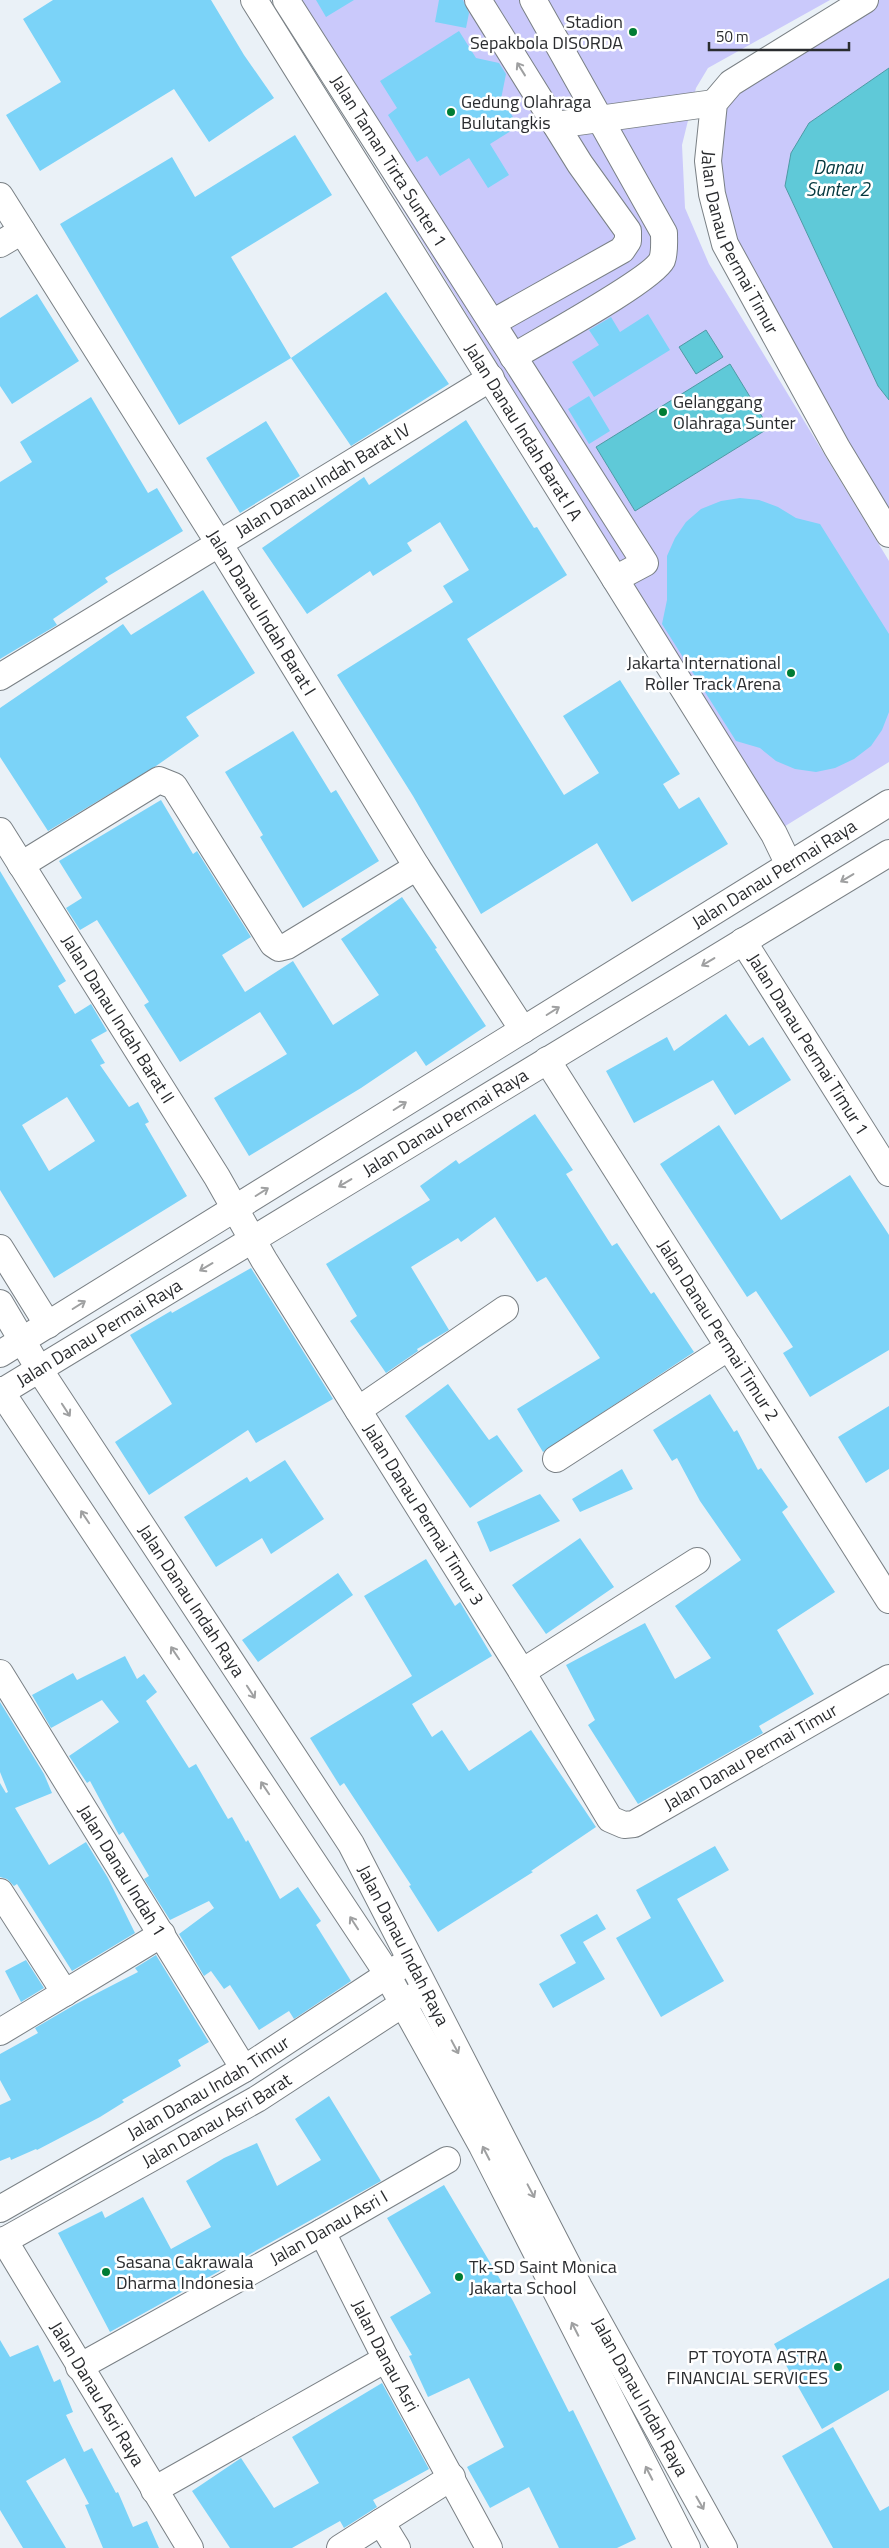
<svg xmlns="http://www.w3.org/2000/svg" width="889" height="2548" font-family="'Titillium Web',sans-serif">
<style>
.green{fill:#cac9fb}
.water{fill:#5fc9d8;stroke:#4f9aa5}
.building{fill:#7bd3f8;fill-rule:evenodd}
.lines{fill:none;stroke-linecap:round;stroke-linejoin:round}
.minor-casing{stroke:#7a8085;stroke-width:28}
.minor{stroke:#fff;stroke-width:26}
.oneway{stroke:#9fa0a1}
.poi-dot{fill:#007c34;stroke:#fff;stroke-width:2}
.labels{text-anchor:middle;stroke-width:5;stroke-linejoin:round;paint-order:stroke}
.poi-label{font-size:18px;fill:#2a2c2f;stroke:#fff;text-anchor:start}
.street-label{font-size:18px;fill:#2a2c2f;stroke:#fff}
.water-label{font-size:19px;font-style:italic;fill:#02373e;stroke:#fff}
</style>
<rect width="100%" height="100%" fill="#eaf1f7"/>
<path class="green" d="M274,0H830L708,68L696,88L682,145L685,208L709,264L889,561V762L782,828Z
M865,0H889V69L785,186L878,386L889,400V531L712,194L731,83Z"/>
<path class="water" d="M889,68V400L878,386L785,186L791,153L809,123Z
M706,330L723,357L696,374L679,347Z
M730,364L769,428L635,511L596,447Z"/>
<path class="building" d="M53,0H211L244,55L274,98L209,142L174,89L40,171L6,115L61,82L23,19Z
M316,0H354L326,17Z
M439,0H463L469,13L466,28L435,22Z
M459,31L476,58L499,63L506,74L501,99L519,126L490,144L509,175L488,188L469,158L440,176L427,156L417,162L388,115L397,108L380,81Z
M295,135L332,195L231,257L291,358L179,425L60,224L172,157L195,197Z
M386,292L449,384L351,446L291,358Z
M37,294L79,361L12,404L0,386V318Z
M648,314L670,350L594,397L572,362L599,345L589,330L611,317L620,332Z
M589,396L610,431L589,444L568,409Z
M91,397L148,493L157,488L183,531L105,578L108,582L53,619L57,625L0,659V482L32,462L20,442Z
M466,420L534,528L537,527L567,575L467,639L564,795L599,773L563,716L620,680L680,774L663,784L679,809L699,797L728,844L632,902L597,843L481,914L413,796L337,675L453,602L443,586L469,570L440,522L407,543L412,551L373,576L370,571L307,614L262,548L364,477L369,485Z
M266,421L300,476L240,513L206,458Z
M740,498L759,500L778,507L796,518L820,524L889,634V712L882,730L871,746L854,759L835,768L816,772L795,769L776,761L760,748L736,741L662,624L667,600V556L675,538L686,522L701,509L721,501Z
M203,590L255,673L186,717L199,736L156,766L48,831L0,757V708L123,624L131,635Z
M293,731L331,793L336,790L379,861L303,908L260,837L263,835L225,772Z
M161,800L193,854L197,851L251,937L222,955L245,992L293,961L333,1025L379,995L341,939L402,897L437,948L435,949L486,1026L426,1066L416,1051L361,1088L249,1156L214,1098L287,1054L260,1012L180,1062L144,1005L149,1002L97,920L80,930L66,908L82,898L59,861Z
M0,871L66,981L58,986L75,1014L91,1004L107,1031L91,1040L105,1063L100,1065L129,1107L138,1102L149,1122L145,1124L187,1196L54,1278L0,1190ZM67,1097L95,1141L49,1171L22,1125Z
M726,1014L749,1046L763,1037L791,1080L735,1115L713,1080L634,1123L606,1071L667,1037L674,1051Z
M535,1114L573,1170L566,1174L612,1246L617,1243L651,1294L654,1292L694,1352L543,1452L517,1409L600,1358L546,1277L537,1282L495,1217L461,1242L458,1238L411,1267L449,1330L417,1349L418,1351L386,1373L350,1321L357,1316L326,1264L430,1200L420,1186L456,1160L459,1164Z
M719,1125L781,1220L850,1175L889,1235V1350L810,1397L783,1353L793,1347L756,1291L747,1297L660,1164Z
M251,1268L333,1399L256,1443L248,1430L149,1495L115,1442L172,1404L130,1335L171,1311L172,1313Z
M448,1384L489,1440L497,1435L523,1471L470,1508L405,1416Z
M710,1394L734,1432L737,1430L758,1470L761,1468L788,1507L782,1512L835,1592L777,1630L814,1694L759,1726L763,1733L638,1804L588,1725L595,1720L566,1665L645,1623L675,1679L711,1658L675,1606L741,1560L700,1501L677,1458L672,1461L653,1430Z
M889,1406V1469L866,1483L838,1437Z
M285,1460L324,1519L271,1554L262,1538L216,1567L184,1517L247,1477L250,1482Z
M622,1469L633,1489L580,1512L572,1499Z
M540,1494L560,1521L490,1552L477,1522Z
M580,1538L614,1587L546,1634L512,1585Z
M426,1559L455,1606L460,1602L492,1656L412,1704L432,1737L442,1730L469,1771L531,1730L596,1827L531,1871L533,1872L438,1932L409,1886L411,1885L344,1783L340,1786L310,1738L412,1676L364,1596Z
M338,1573L353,1595L258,1662L242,1640Z
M125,1656L137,1679L144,1674L157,1692L146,1701L189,1768L196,1764L228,1819L232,1817L246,1842L248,1840L280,1899L298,1887L321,1921L316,1925L351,1981L294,2019L289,2011L259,2030L230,1985L224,1989L211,1971L204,1976L179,1934L214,1908L209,1901L170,1920L144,1879L149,1876L123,1832L119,1835L90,1781L87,1783L69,1756L119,1722L102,1700L51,1728L32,1695L73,1673L77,1680Z
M0,1702L44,1774L52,1793L15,1808L49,1865L86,1842L108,1878L135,1933L72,1971L17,1884L14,1886L7,1879L0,1877V1783L6,1793L8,1792L0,1772Z
M715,1846L729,1870L677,1899L724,1981L661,2017L616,1938L651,1918L636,1890Z
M597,1914L606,1929L583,1942L605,1979L553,2008L539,1984L576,1963L560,1935Z
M156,1955L209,2042L178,2060L181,2066L122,2100L124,2102L100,2117L37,2150L36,2149L11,2160L10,2157L0,2161V2105L11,2100L0,2080V2054L38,2033L35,2028L76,2004L138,1972L135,1968Z
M26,1960L44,1988L21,2002L5,1971Z
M329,2096L381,2181L110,2332L58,2233L102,2211L105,2218L143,2197L171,2249L211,2227L186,2181L224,2158L257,2143L277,2186L321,2160L295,2119Z
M444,2185L513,2301L569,2412L573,2410L636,2539L617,2548H559L529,2487L490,2508L467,2467L504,2447L469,2378L428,2397L409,2356L412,2355L390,2317L431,2293L387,2218Z
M889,2278V2390L822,2429L774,2344Z
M0,2340L10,2357L38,2345L54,2382L60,2379L73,2412L66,2415L84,2452L92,2448L116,2493L118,2492L133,2527L147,2521L159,2548H103L85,2505L89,2504L65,2458L26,2481L66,2548H23L0,2510Z
M382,2383L429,2469L373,2500L377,2507L344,2528L340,2521L292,2548H230L192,2491L241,2458L274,2508L319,2483L292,2437Z
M833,2427L880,2511L889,2506V2548H833L782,2456Z"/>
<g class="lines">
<defs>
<g id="minor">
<path id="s1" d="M254,0L774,834L789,865"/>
<path id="s2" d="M286,0L645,563L615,579"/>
<path d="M478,0L580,164L628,231V241L622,250L492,323"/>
<path id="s3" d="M865,0L731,83L714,103L708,161L712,194L725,244L837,448L889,534"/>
<path d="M556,125L714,103"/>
<path id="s4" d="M0,196L220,545L417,867L523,1030"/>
<path d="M0,244L22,231"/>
<path d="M513,357C539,341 652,280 662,260C665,252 664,242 664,233L533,0"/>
<path id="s5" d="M0,677L491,378"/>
<path id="s6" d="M0,831L217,1177L264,1260L522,1672L610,1819L624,1825L634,1824L889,1678"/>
<path d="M21,865L159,780L174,786L273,944L279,948L287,946L417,867"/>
<path id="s7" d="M743,941L889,1173"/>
<path id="s8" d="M547,1060L889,1600"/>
<path d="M0,1248L48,1325"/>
<path id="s9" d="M0,1303L39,1369L351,1844L579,2287L724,2548"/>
<path id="s10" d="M0,1354L889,803"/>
<path d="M0,1390L381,1964L482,2146L687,2548"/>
<path id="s11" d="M0,1393L889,853"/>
<path d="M358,1410L505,1309"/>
<path d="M556,1459L729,1347"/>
<path d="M522,1672L697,1561"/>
<path id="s12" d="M0,1673L244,2069"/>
<path d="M0,1892L65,1993"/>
<path d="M0,2032L162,1934"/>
<path id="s13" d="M0,2209L244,2069L401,1966"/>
<path id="s14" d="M322,2232L386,2359L489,2548"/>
<path id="s15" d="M4,2240L190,2548"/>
<path id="s16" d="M0,2243L257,2099L418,1994"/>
<path id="s17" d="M79,2367L322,2232L447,2160"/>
<path d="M154,2490L386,2359"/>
<path d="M381,2522L397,2548"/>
<path d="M340,2548L452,2477"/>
</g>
</defs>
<use href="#minor" class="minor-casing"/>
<use href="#minor" class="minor"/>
</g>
<defs><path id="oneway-shaft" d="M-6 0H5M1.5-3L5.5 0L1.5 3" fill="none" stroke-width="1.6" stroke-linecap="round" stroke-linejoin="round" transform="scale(1.25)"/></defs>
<g class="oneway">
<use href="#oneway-shaft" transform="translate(521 69) rotate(-122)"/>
<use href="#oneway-shaft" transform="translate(847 878) rotate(149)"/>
<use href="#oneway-shaft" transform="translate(708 962) rotate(149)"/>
<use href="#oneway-shaft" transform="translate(553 1011) rotate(-32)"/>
<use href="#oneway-shaft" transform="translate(400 1106) rotate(-32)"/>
<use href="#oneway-shaft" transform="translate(345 1183) rotate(149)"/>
<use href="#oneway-shaft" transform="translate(262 1192) rotate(-32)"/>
<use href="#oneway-shaft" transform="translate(206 1267) rotate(149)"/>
<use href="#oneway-shaft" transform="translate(79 1305) rotate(-32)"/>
<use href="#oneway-shaft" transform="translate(66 1410) rotate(57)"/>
<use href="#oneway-shaft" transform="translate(85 1517) rotate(-124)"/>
<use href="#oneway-shaft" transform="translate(175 1653) rotate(-124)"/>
<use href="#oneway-shaft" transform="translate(251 1692) rotate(57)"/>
<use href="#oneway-shaft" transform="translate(265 1788) rotate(-124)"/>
<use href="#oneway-shaft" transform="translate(354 1923) rotate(-123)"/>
<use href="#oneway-shaft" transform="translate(455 2047) rotate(62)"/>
<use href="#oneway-shaft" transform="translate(486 2153) rotate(-117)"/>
<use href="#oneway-shaft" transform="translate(531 2191) rotate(62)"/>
<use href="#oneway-shaft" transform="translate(575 2329) rotate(-117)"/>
<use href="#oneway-shaft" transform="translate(649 2473) rotate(-117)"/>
<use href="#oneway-shaft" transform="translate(700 2503) rotate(60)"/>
</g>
<g class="poi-dot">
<circle cx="633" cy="32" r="5"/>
<circle cx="451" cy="112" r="5"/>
<circle cx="663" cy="412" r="5"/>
<circle cx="791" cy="673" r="5"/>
<circle cx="106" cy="2272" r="5"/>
<circle cx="459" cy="2277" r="5"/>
<circle cx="838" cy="2367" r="5"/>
</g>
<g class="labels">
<g class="poi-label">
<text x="623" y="28" text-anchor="end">Stadion<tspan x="623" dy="21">Sepakbola DISORDA</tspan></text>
<text x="461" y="108">Gedung Olahraga<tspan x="461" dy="21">Bulutangkis</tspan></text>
<text x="673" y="408">Gelanggang<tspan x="673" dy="21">Olahraga Sunter</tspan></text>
<text x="781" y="669" text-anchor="end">Jakarta International<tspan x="781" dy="21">Roller Track Arena</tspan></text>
<text x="116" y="2268">Sasana Cakrawala<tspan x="116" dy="21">Dharma Indonesia</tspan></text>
<text x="469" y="2273">Tk-SD Saint Monica<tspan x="469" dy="21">Jakarta School</tspan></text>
<text x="828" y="2363" text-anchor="end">PT TOYOTA ASTRA<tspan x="828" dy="21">FINANCIAL SERVICES</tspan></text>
</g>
<g class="street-label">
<text dy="6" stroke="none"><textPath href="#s2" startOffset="191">Jalan Taman Tirta Sunter 1</textPath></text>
<text dy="6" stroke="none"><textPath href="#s3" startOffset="330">Jalan Danau Permai Timur</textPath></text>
<text dy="6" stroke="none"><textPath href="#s1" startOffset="509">Jalan Danau Indah Barat I A</textPath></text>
<text dy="6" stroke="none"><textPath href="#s5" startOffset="378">Jalan Danau Indah Barat IV</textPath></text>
<text dy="6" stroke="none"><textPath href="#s4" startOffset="492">Jalan Danau Indah Barat I</textPath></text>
<text dy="6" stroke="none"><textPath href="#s10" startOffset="911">Jalan Danau Permai Raya</textPath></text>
<text dy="6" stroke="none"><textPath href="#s6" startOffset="222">Jalan Danau Indah Barat II</textPath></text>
<text dy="6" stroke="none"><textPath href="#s7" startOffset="122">Jalan Danau Permai Timur 1</textPath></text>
<text dy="6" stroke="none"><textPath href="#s11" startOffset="521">Jalan Danau Permai Raya</textPath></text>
<text dy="6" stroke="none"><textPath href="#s8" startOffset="320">Jalan Danau Permai Timur 2</textPath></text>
<text dy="6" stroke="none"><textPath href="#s11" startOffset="116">Jalan Danau Permai Raya</textPath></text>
<text dy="6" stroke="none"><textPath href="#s6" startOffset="804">Jalan Danau Permai Timur 3</textPath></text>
<text dy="6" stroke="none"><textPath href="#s9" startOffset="354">Jalan Danau Indah Raya</textPath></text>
<text dy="6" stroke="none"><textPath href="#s6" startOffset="1321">Jalan Danau Permai Timur</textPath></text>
<text dy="6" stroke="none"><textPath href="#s12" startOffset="232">Jalan Danau Indah 1</textPath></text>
<text dy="6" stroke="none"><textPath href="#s9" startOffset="759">Jalan Danau Indah Raya</textPath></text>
<text dy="6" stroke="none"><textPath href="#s13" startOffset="241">Jalan Danau Indah Timur</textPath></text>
<text dy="6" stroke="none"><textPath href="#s16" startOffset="249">Jalan Danau Asri Barat</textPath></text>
<text dy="6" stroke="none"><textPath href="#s17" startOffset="286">Jalan Danau Asri I</textPath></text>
<text dy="6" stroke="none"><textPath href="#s14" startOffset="139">Jalan Danau Asri</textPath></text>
<text dy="6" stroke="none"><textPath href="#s15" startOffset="180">Jalan Danau Asri Raya</textPath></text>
<text dy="6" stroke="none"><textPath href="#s9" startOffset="1269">Jalan Danau Indah Raya</textPath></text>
</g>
<g class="water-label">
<text x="838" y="174">Danau<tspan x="838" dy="22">Sunter 2</tspan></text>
</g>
</g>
<path d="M709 42v8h140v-8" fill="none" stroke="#2a2c2f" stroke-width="2.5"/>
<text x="716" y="42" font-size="15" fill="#2a2c2f" stroke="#ffffff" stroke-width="4" paint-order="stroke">50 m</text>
</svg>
